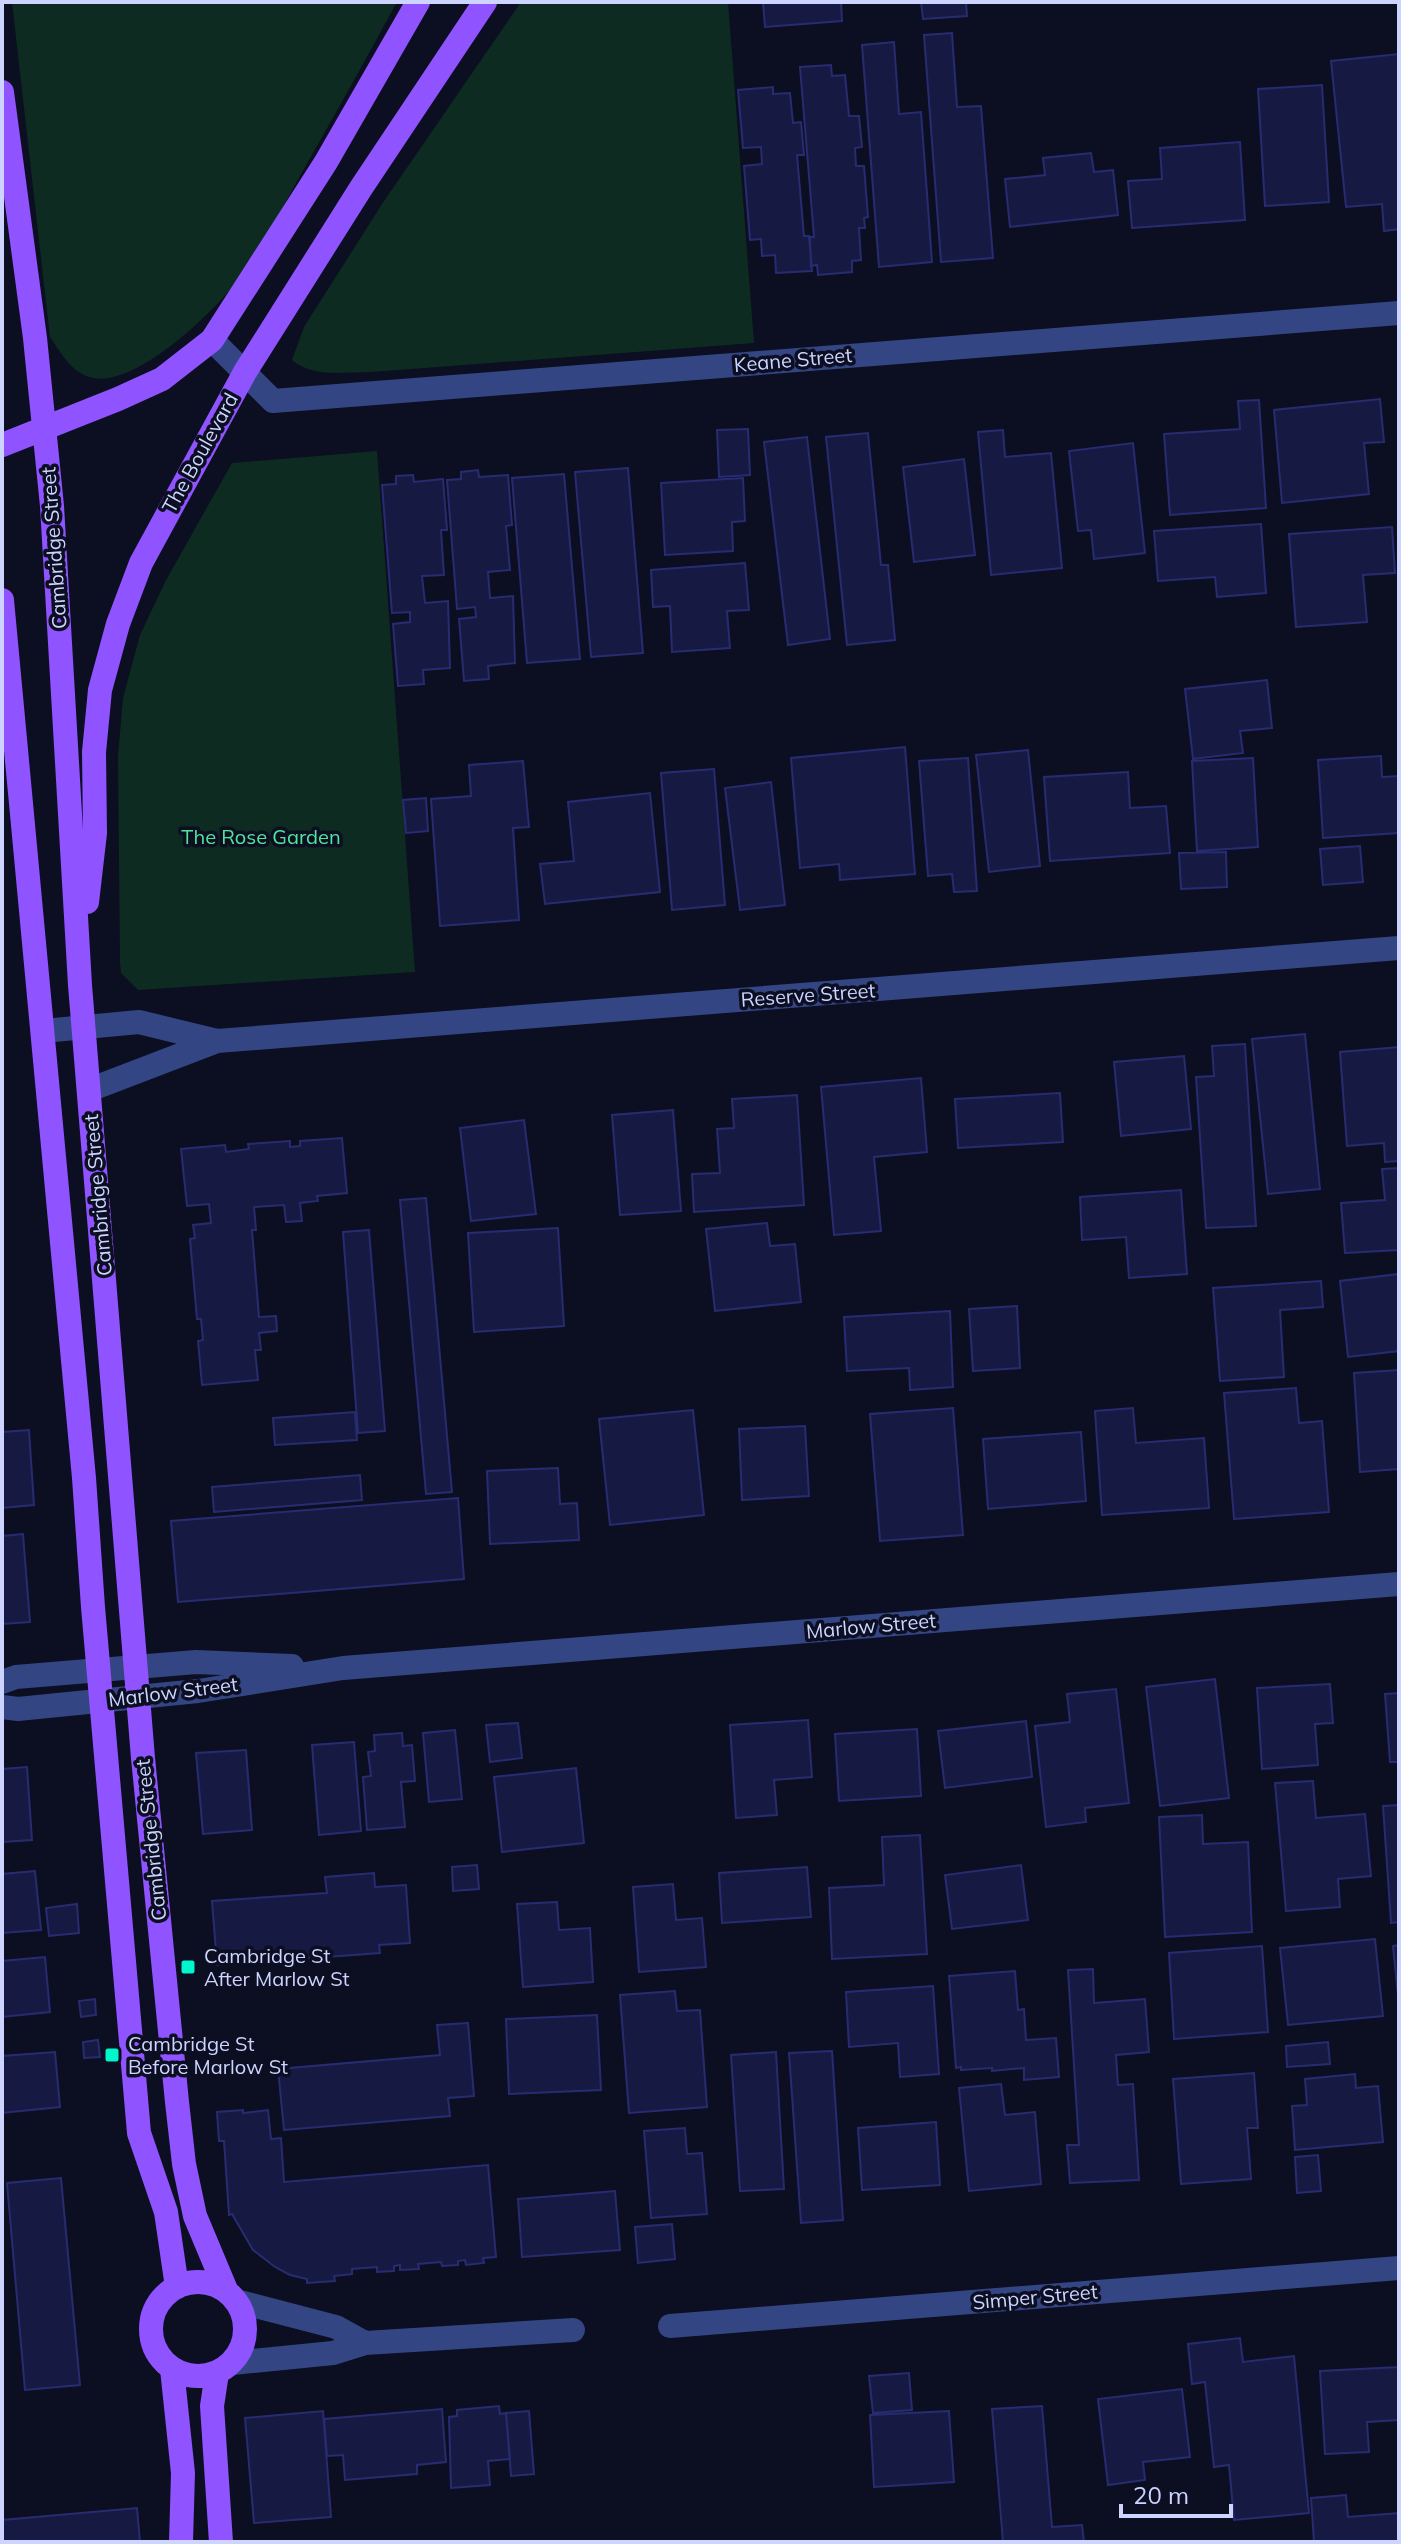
<svg xmlns="http://www.w3.org/2000/svg" width="1401" height="2544" font-family="Mulish,sans-serif">
<style>
.green{fill:#0e2b22}
.building{fill:#161a43;stroke:#272c71;stroke-width:2}
.lines{fill:none;stroke-linecap:round;stroke-linejoin:round}
.minor{stroke:#334683;stroke-width:24}
.major{stroke:#8f53ff;stroke-width:24}
.poi-dot{fill:#00f7cc;stroke:#0c0e21;stroke-width:3}
.labels{text-anchor:middle;stroke-width:7;stroke-linejoin:round;paint-order:stroke}
.street-label{font-size:20px;fill:#ccd4ff;stroke:#0c0e21}
.park-label{font-size:20px;fill:#50e698;stroke:#0c0e21}
.poi-label{font-size:20px;fill:#ccd4ff;stroke:#0c0e21;text-anchor:start}
</style>
<rect width="100%" height="100%" fill="#0c0e21"/>
<path class="green" d="M12,2H397C364,63 330,123 296,183C281,210 268,238 251,263C227,300 141,387 93,378C72,374 61,353 50,337Z
M521,2H728L754,343L371,372C345,372 313,378 292,360L304,327L382,204Z
M377,451L415,972L138,990L121,973L120,962L118,756L123,698L140,635L165,582L232,463Z"/>
<path class="building" d="M763,2H841L842,21L765,27Z
M921,2H966L967,16L923,19Z
M952,33L957,107L981,106L993,258L941,262L924,35Z
M894,42L899,114L921,112L932,262L879,267L862,45Z
M1399,54V229L1384,231L1382,204L1346,207L1331,61Z
M831,65L832,76L845,75L849,116H859L862,147L855,148L856,166H864L868,217L864,218L865,228H859L861,260L852,261V272L818,275L817,265L811,266L810,237H814L800,67Z
M1322,85L1329,202L1265,206L1258,89Z
M773,87V94L790,93L793,123L801,122L804,155H797L804,236H809L812,271L776,273L775,255L762,256L761,239L750,240L744,166L762,164L761,147L743,148L738,90Z
M1240,142L1245,220L1132,228L1128,181L1162,179L1160,148Z
M1091,153L1094,172L1113,170L1118,215L1010,227L1005,179L1045,175L1043,158Z
M1380,399L1384,442L1364,443L1369,494L1282,503L1274,410Z
M1259,400L1266,508L1170,515L1164,434L1240,429L1238,401Z
M748,429L750,475L719,477L717,430Z
M1003,430L1005,457L1051,453L1062,568L991,575L978,432Z
M868,433L881,565H888L895,640L847,645L826,437Z
M807,437L830,639L788,645L764,442Z
M1133,443L1145,553L1094,559L1091,530L1078,531L1069,451Z
M964,459L975,555L914,562L903,467Z
M628,468L643,653L591,657L575,472Z
M478,470L479,477L508,475L512,525L506,526L510,570L488,572L490,598L513,596L515,663L488,666L489,679L464,681L459,619L476,617L475,607L457,609L447,480L461,479V472Z
M564,474L580,659L527,663L512,478Z
M413,475L414,482L443,479L447,530H441L444,575L422,576L425,603L448,601L450,668L423,670L424,684L398,686L393,624L410,622V612L392,613L382,485L396,484V476Z
M743,478L745,521L732,522L733,551L665,555L661,483Z
M1261,524L1266,593L1217,597L1215,577L1158,581L1154,531Z
M1392,527L1395,573L1363,575L1367,622L1296,627L1289,534Z
M745,563L749,610L727,611L730,648L672,652L670,606L653,607L651,570Z
M1267,680L1272,728L1240,731L1243,753L1193,759L1185,689Z
M905,747L915,874L840,880L839,864L800,868L791,758Z
M1028,750L1040,866L989,872L976,755Z
M1381,756L1382,777L1399,776V833L1323,838L1318,760Z
M968,758L977,891L954,892L952,874L928,876L919,761Z
M1253,758L1258,847L1197,851L1192,761Z
M523,761L529,827L513,828L519,920L440,926L431,799L471,796L469,765Z
M714,769L725,905L672,910L661,773Z
M1128,772L1130,808L1166,806L1170,853L1050,861L1044,777Z
M771,782L785,905L740,910L725,788Z
M650,793L660,892L545,904L540,864L574,861L568,802Z
M426,798L428,831L406,833L403,800Z
M1360,846L1363,882L1323,885L1320,849Z
M1226,852L1227,887L1181,889L1179,853Z
M1305,1034L1320,1189L1268,1194L1252,1039Z
M1245,1044L1256,1226L1206,1228L1196,1077L1214,1076L1212,1046Z
M1399,1047V1161L1385,1162L1384,1143L1347,1146L1340,1052Z
M1184,1056L1191,1129L1121,1136L1114,1062Z
M921,1078L927,1152L874,1157L881,1231L834,1235L821,1087Z
M1060,1093L1063,1142L958,1148L955,1099Z
M797,1095L804,1205L694,1212L692,1174L720,1173L717,1129L734,1128L732,1099Z
M673,1110L681,1211L620,1215L612,1115Z
M524,1120L536,1214L471,1221L460,1128Z
M342,1138L347,1193L317,1196L318,1201L300,1203L302,1221L286,1222L284,1205L254,1207L256,1230H252L259,1317L276,1316L277,1331L259,1333L261,1350H255L258,1380L202,1385L198,1341L203,1340L201,1319H197L190,1239L195,1238L193,1225L211,1223L209,1204L187,1206L181,1149L225,1145L226,1152L249,1149L248,1144L290,1141V1147L300,1146V1141Z
M1399,1168V1250L1345,1253L1341,1203L1385,1200L1382,1169Z
M1181,1190L1187,1274L1129,1278L1126,1237L1082,1240L1080,1197Z
M426,1198L452,1492L426,1494L400,1200Z
M767,1223L770,1246L795,1244L801,1302L715,1311L706,1229Z
M558,1228L564,1326L474,1332L468,1233Z
M369,1230L385,1431L358,1433L343,1232Z
M1399,1274V1351L1348,1357L1340,1281Z
M1321,1281L1323,1307L1280,1310L1284,1377L1220,1381L1213,1288Z
M1017,1306L1020,1368L973,1371L969,1309Z
M950,1311L953,1387L910,1390L909,1368L847,1371L844,1317Z
M1399,1370V1469L1360,1472L1354,1373Z
M1296,1388L1299,1423L1322,1421L1329,1512L1234,1519L1224,1393Z
M953,1408L963,1535L880,1541L870,1414Z
M1133,1408L1136,1443L1204,1438L1209,1508L1102,1515L1095,1411Z
M693,1410L704,1515L610,1525L599,1419Z
M355,1412L357,1440L275,1445L273,1418Z
M805,1426L809,1496L742,1500L739,1429Z
M29,1430L34,1505L2,1508V1432Z
M1081,1432L1086,1501L988,1509L983,1439Z
M558,1468L560,1504L577,1503L579,1540L490,1544L487,1471Z
M360,1475L362,1500L214,1512L212,1487Z
M458,1498L464,1579L178,1602L171,1521Z
M23,1534L30,1622L2,1624V1536Z
M1215,1679L1229,1798L1160,1806L1146,1687Z
M1330,1684L1333,1723L1315,1724L1318,1765L1262,1769L1257,1688Z
M1116,1689L1129,1803L1085,1808L1086,1822L1046,1827L1035,1726L1070,1722L1067,1694Z
M1399,1693V1762H1390L1385,1694Z
M808,1720L812,1777L774,1780L777,1815L736,1818L730,1725Z
M1026,1721L1032,1777L945,1788L938,1731Z
M518,1723L522,1758L490,1762L486,1725Z
M917,1729L921,1796L839,1801L835,1734Z
M455,1730L462,1799L429,1802L423,1733Z
M402,1733L403,1746L412,1745L415,1781L401,1782L405,1827L367,1830L363,1777L371,1776L368,1752L375,1751L374,1735Z
M354,1742L361,1831L319,1835L312,1745Z
M246,1750L252,1830L203,1834L196,1753Z
M27,1767L32,1840L2,1842V1769Z
M576,1768L584,1843L502,1852L494,1777Z
M1313,1781L1316,1818L1365,1814L1371,1876L1338,1879L1340,1907L1286,1911L1275,1783Z
M1399,1805V1922L1391,1923L1383,1806Z
M1202,1815L1203,1844L1248,1842L1252,1932L1165,1937L1159,1817Z
M920,1835L927,1954L832,1959L829,1888L884,1885L882,1837Z
M477,1865L479,1889L453,1891L452,1867Z
M1021,1865L1028,1920L952,1929L945,1875Z
M807,1867L811,1917L722,1923L719,1873Z
M35,1871L41,1930L2,1933V1874Z
M374,1873L375,1887L406,1885L410,1943L379,1945L380,1953L217,1965L212,1901L327,1893L325,1877Z
M673,1884L676,1920L702,1918L706,1967L639,1972L633,1887Z
M557,1902L559,1930L590,1928L593,1982L523,1987L517,1904Z
M77,1904L79,1933L49,1936L46,1908Z
M1375,1939L1383,2016L1288,2025L1280,1948Z
M1399,1945V1995H1398L1393,1946Z
M1262,1946L1268,2032L1174,2039L1169,1953Z
M45,1957L50,2012L2,2017V1961Z
M1093,1969L1094,2003L1145,1999L1149,2052L1116,2055L1118,2085L1133,2084L1139,2180L1070,2183L1067,2145H1079L1068,1970Z
M1015,1971L1018,2010L1024,2009L1026,2040L1056,2038L1059,2077L1024,2080V2068L992,2071V2068L961,2070V2067L956,2068L949,1976Z
M933,1986L939,2074L900,2077L898,2043L849,2047L846,1992Z
M675,1991L677,2011L700,2010L707,2107L629,2113L620,1995Z
M95,1999L96,2015L81,2017L79,2001Z
M597,2015L601,2090L509,2094L506,2019Z
M468,2023L474,2096L448,2098L450,2116L284,2130L278,2069L440,2055L437,2025Z
M98,2040L100,2057L84,2058L83,2042Z
M1328,2042L1330,2064L1287,2067L1286,2046Z
M832,2051L843,2220L801,2223L789,2053Z
M55,2052L60,2107L2,2113V2056Z
M776,2052L784,2189L740,2191L731,2055Z
M1254,2073L1258,2128H1247L1251,2179L1181,2184L1173,2079Z
M1355,2074L1356,2088L1378,2086L1383,2142L1295,2150L1292,2106L1307,2105L1305,2079Z
M1001,2084L1005,2115L1035,2112L1041,2184L969,2191L959,2088Z
M243,2110V2113L268,2110L271,2139L281,2138L284,2182L488,2165L496,2257L483,2258L484,2263L466,2265L465,2260L458,2261V2265L442,2266L441,2262L418,2264L419,2269L400,2270V2265L394,2266V2271L377,2272V2267L352,2269V2274L334,2276L335,2281L307,2283V2279L290,2275L275,2267L253,2250L232,2214L229,2215L224,2141H219L217,2112Z
M936,2122L940,2185L862,2190L858,2128Z
M685,2128L687,2154L702,2153L707,2214L651,2218L644,2131Z
M1318,2155L1321,2191L1297,2193L1295,2157Z
M61,2178L80,2385L25,2390L7,2183Z
M615,2191L620,2250L522,2257L518,2199Z
M672,2224L675,2259L638,2263L635,2227Z
M1240,2338L1243,2362L1294,2356L1309,2513L1234,2520L1229,2465L1214,2467L1205,2382L1192,2384L1188,2344Z
M1399,2367V2420L1367,2422L1369,2452L1325,2454L1320,2371Z
M909,2373L912,2410L873,2413L869,2376Z
M1182,2389L1190,2457L1143,2462L1145,2480L1108,2485L1098,2399Z
M499,2406L500,2414L506,2413L510,2459L488,2461L490,2485L451,2488L449,2417L457,2416V2410Z
M1042,2406L1052,2527L1082,2525L1084,2542H1003L992,2409Z
M442,2409L446,2462L417,2465V2474L345,2480L343,2455L327,2456L324,2419Z
M323,2411L331,2517L254,2523L245,2418Z
M529,2411L534,2474L511,2476L506,2413Z
M949,2411L954,2482L874,2487L870,2415Z
M1346,2495L1348,2517L1399,2513V2542H1314L1311,2498Z
M137,2508L140,2542H2V2520Z"/>
<g class="lines">
<path class="minor" d="M212,340L273,401L1399,313
M43,1031L139,1022L217,1041
M89,1090L217,1041L1399,948
M2,1682L16,1677L196,1662L292,1666
M2,1707L18,1709L198,1691L343,1668L1399,1584
M236,2301L336,2327L365,2343
M670,2326L1399,2268
M232,2363L333,2353L365,2343L573,2330"/>
<path class="major" d="M2,92L35,338L52,506L80,985L143,1758L177,2102L184,2164L195,2216L226,2290
M2,445L118,399L162,379L212,340L326,162L418,2
M2,600L84,1478L93,1607L139,2133L166,2212L177,2287
M87,902L95,833L94,752L100,690L118,624L141,563L245,372L361,188L485,2
M151 2329a47 47 0 1 1 94 0a47 47 0 1 1-94 0Z
M172,2369L183,2473L181,2542
M217,2373L212,2406L221,2542"/>
</g>
<g class="poi-dot">
<rect x="180" y="1959" width="16" height="16" rx="4"/>
<rect x="104" y="2047" width="16" height="16" rx="4"/>
</g>
<g class="labels">
<g class="street-label">
<text transform="translate(793 360) rotate(-5)" y="7">Keane Street</text>
<text transform="translate(200 453) rotate(-61)" y="7">The Boulevard</text>
<text transform="translate(54 548) rotate(-94)" y="7">Cambridge Street</text>
<text transform="translate(808 995) rotate(-4)" y="7">Reserve Street</text>
<text transform="translate(98 1195) rotate(-95)" y="7">Cambridge Street</text>
<text transform="translate(871 1626) rotate(-5)" y="7">Marlow Street</text>
<text transform="translate(173 1692) rotate(-7)" y="7">Marlow Street</text>
<text transform="translate(151 1840) rotate(-96)" y="7">Cambridge Street</text>
<text transform="translate(1035 2297) rotate(-5)" y="7">Simper Street</text>
</g>
<g class="park-label">
<text x="261" y="844">The Rose Garden</text>
</g>
<g class="poi-label">
<text x="204" y="1963">Cambridge St<tspan x="204" dy="23">After Marlow St</tspan></text>
<text x="128" y="2051">Cambridge St<tspan x="128" dy="23">Before Marlow St</tspan></text>
</g>
</g>
<rect width="1401" height="2544" fill="none" stroke="#ccd4ff" stroke-width="8"/>
<path d="M1121 2504v12h110v-12" fill="none" stroke="#ccd4ff" stroke-width="4"/>
<text x="1133" y="2504" font-size="24" fill="#ccd4ff" stroke="#0c0e21" stroke-width="6" paint-order="stroke">20 m</text>
</svg>
